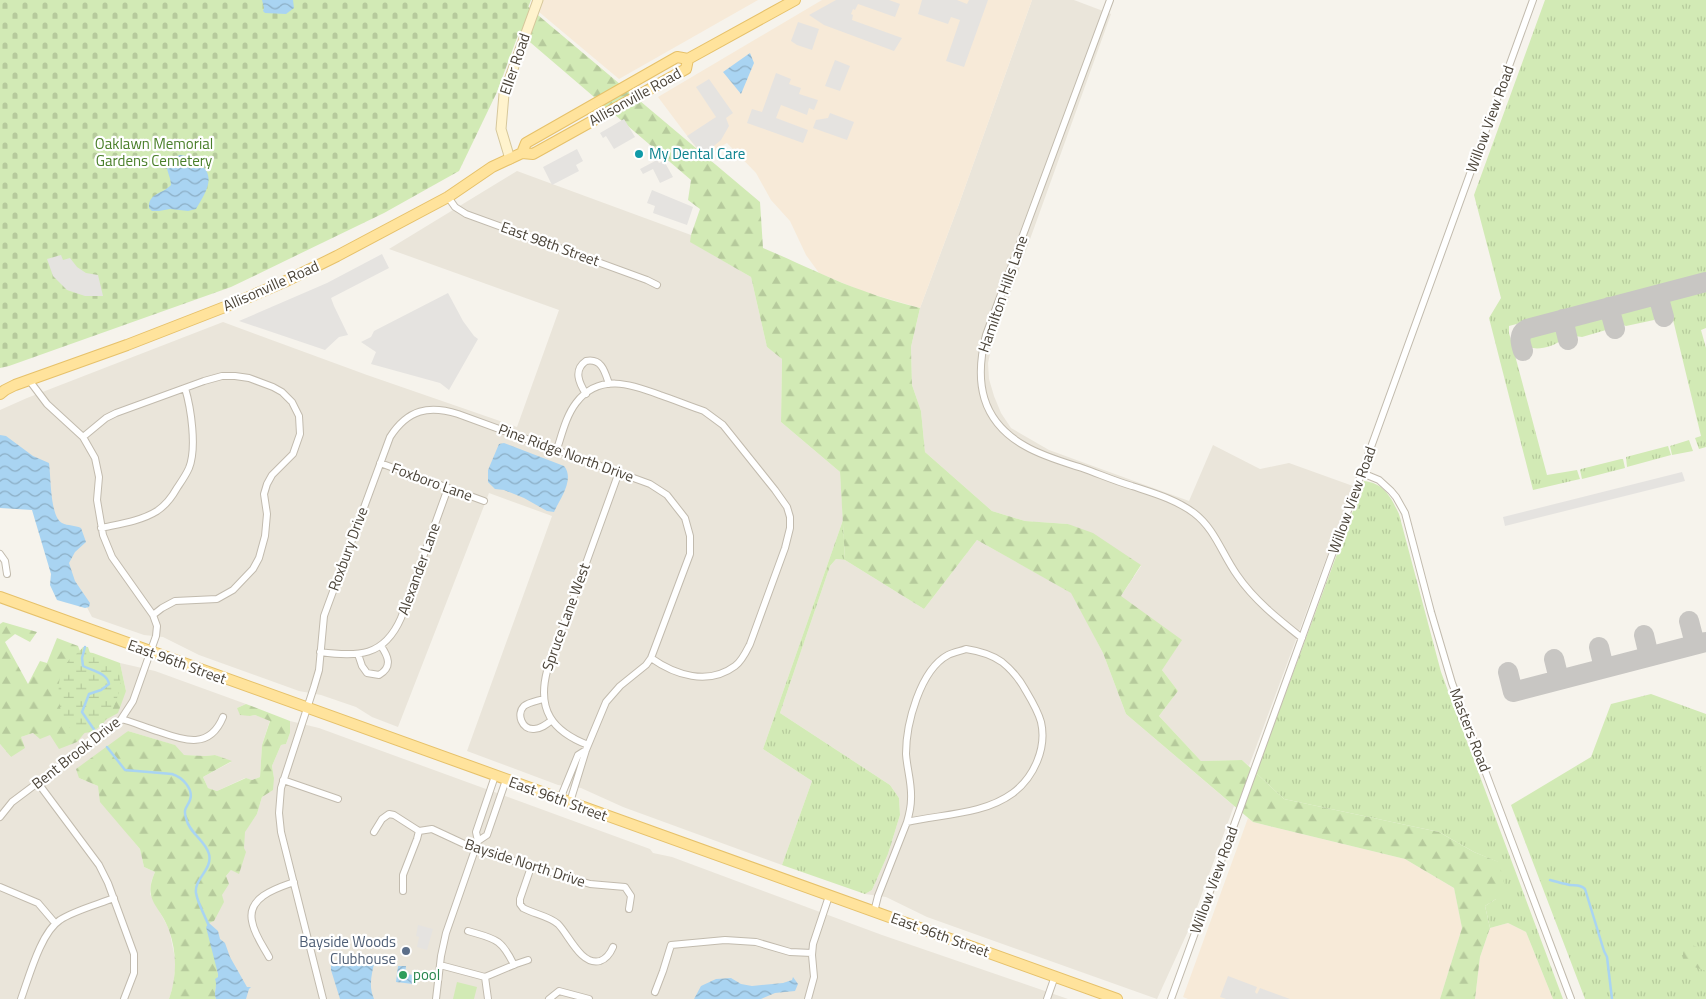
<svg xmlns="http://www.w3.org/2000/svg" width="1706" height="999" font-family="'Titillium Web',sans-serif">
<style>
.residential{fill:#eae5da}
.commercial{fill:#f7ead8}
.grass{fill:url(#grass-tufts)}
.forest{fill:url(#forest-firs)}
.wetland{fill:url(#wetland-marsh)}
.cemetery{fill:url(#cemetery-stones)}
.garden{fill:#d2eab5}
.parking{fill:#e5e3e0}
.water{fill:url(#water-waves)}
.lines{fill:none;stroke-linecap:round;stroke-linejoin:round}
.stream{stroke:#a9d4f2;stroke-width:2.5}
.taxiway{stroke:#c8c6c3;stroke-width:20}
.street-casing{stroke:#c2bbae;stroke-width:8}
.secondary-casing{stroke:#d6c79b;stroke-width:11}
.primary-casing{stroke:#e6c16a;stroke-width:12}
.street{stroke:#fff;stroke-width:6}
.secondary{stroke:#fff3cd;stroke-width:9}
.primary{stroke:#ffe39c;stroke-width:10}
.culture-dot{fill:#0f9aa8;stroke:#fff;stroke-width:2}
.service-dot{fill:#5c6f8a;stroke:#fff;stroke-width:2}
.leisure-dot{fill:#2e9e5b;stroke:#fff;stroke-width:2}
.labels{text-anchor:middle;stroke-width:4.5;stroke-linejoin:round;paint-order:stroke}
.street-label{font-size:15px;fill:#4b4439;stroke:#fff}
.park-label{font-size:15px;fill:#4a7f2a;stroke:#fff}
.culture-label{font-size:15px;fill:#0d838f;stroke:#fff;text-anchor:start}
.service-label{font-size:15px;fill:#4e5e75;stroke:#fff;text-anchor:end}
.leisure-label{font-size:15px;fill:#27864d;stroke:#fff;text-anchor:start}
</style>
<defs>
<pattern id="grass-tufts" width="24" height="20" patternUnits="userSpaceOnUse" patternTransform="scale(1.25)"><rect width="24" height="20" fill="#d2eab5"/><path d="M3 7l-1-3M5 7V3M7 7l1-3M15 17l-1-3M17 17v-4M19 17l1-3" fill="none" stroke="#b6ca9c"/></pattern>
<pattern id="forest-firs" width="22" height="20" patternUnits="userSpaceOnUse" patternTransform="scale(1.25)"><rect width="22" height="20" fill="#d2eab5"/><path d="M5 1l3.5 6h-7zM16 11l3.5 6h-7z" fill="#b6ca9c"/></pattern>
<pattern id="wetland-marsh" width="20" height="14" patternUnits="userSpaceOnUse" patternTransform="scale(1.25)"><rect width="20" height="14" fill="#d2eab5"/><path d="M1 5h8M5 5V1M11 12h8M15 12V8" fill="none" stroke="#b6ca9c"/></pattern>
<pattern id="cemetery-stones" width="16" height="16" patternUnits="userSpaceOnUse" patternTransform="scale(1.25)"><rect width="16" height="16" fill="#d2eab5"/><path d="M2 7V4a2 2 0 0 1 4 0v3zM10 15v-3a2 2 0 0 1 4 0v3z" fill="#b6ca9c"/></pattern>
<pattern id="water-waves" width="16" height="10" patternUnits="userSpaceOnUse" patternTransform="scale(1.25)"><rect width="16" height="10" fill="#a9d4f2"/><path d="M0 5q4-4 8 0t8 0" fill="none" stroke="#8caec5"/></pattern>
</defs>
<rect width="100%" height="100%" fill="#f6f3ec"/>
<path class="residential" d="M1032,0H1074L1111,14L992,345L988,363L989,379L994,396L1001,413L1011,428L1049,450L1189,501L1213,445L1260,469L1289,463L1353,486L1249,766L1242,760L1201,761L1159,716L1178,691L1162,670L1121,596L1141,566L1068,524L1025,521L992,511L925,452L921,411L912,385L911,347L920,308L959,204Z
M517,171L691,235V242L751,277L767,347L782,359L781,422L840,472L843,520L763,749L812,781L782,865L623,807L581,788L558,785L467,751L552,516L489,493L398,727L372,717L356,707L321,695L299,691L199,655L163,637L144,635L92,617L55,546L0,443V410L27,398L223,322L367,375L517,427L559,310L389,249Z
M977,540L1072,593L1103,653L1126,714L1234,806L1189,929L1157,999L927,917L886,897L865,894L872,890L888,854L900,815L899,798L890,785L780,713L830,566L836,559L845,560L924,609Z
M120,663L155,671L246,704L237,708L250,716L255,715L270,720L262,745L260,777L252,780L245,778L217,791L208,788L203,777L231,762L215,755L205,756L183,755L174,745L128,731L79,778L98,786L130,837L140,849L144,867L155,872L151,882L150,894L169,929L176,963L173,986L169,999H0V744L11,757L21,737L33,733L50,735L87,730L126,691Z
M290,721L319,728L650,849L653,853L672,857L882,935L1068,999H216L207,924L222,895L226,876L231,870L244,848V832L257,814L262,797L274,778L272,766L281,745L286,744L290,733Z"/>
<path class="commercial" d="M543,0H758L619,79L539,12Z
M822,0H1032L959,204L920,308L864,292L819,273L806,255L790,221L771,200L756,173L727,143L703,157L658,97Z
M1248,818L1253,822L1405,859L1454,888L1462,928L1440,999H1188L1183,997Z
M1508,923L1526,932L1553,999H1475L1480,957L1490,928Z"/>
<path class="grass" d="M1545,0H1706V275L1509,326V333L1547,475L1577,470L1580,479L1533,490L1489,318L1501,298L1474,195Z
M1706,290V328L1701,330L1706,348V447L1699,449L1695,438L1701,436L1669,303L1672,298Z
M1650,305L1653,306L1655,314L1654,320L1626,326L1621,324L1619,318L1621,312Z
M1599,317L1605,320L1607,327L1606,330L1582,337L1575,336L1573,328L1575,324Z
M1553,329L1559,331L1561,340C1555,346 1537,351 1530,347L1528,341L1531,335Z
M1689,440L1693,451L1672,455L1670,446Z
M1668,446L1671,455L1627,467L1626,457Z
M1621,459H1623L1625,468L1582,479L1580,470L1581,469Z
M1364,481C1384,483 1391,497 1399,514L1441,672L1563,999H1553L1526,932L1508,923L1490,928L1485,906L1496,899L1498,862L1474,852L1439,832L1284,799L1256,773Z
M843,520L845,560L836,559L830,566L780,713L890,785L899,798L900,815L888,854L872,890L865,894L782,865L812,781L763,749Z
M1651,694L1706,714V999H1585L1511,805L1591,757L1611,704Z"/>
<path class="forest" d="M526,5L760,202L763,248C797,262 829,279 864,291C882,298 901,303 920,308L911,347L912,385L921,411L925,452L992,511L1025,521L1068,524L1093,533L1141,565L1121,596L1182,640L1162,670L1178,691L1159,716L1201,761L1242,760L1284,799L1439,832L1474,852L1499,862L1505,887L1496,899L1485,906L1490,928L1480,957L1475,999H1440L1462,928L1454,888L1405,859L1253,822L1126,714L1103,653L1071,593L977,540L924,609L845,560L840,472L781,422L782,359L767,347L751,277L690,242L691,235L700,209L688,200L691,180L517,31Z
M3,622L37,632L30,642L15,634L5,642L28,684L40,661L47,663L57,638L78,646L80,651L93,653L120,663L126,691L118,713L87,730L77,742L59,749L50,735L40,739L33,733L21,737L25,748L11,757L0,744V624Z
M246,704L290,721V733L286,744L281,745L272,766L274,778L273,790L262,797L257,814L245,832L244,848L246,852L239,874L231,870L226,876L229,884L222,895L224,902L214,921L207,924C209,941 217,958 218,975C218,983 213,991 216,999H169C177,976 177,953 169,930C160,905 142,901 155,872L144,867L140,849L100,802L98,786L79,778L76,769L128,731L175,745L184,755L205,756L215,755L232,761L203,777L208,788L217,791L246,778L252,780L260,777L262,745L270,721L255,715L250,716L240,715L237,708Z
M1706,756V798L1696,778Z
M1683,942L1706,950V971L1683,963Z"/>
<path class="wetland" d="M83,647H88L90,653L119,669C119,674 121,680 120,685C118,704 102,739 78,732C72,731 66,724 62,721C60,700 53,678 69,660C73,655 79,653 83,647Z"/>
<path class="cemetery" d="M0,0H531L497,92L459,171L384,213L231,287L9,366L0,368Z"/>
<path class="garden" d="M457,982L477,987L474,999H453Z"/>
<path class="parking" d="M836,0H889L900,4L895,17L858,4L855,10L853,9L851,14L853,15L852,20L902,38L894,51L824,25L809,15Z
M922,0H957L967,4L969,0H988L964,67L946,61L960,20L951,17L948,24L918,14Z
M798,22L819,29L812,50L797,45L791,41Z
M835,60L850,66L840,91L825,86Z
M776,73L791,79L789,84L801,88L799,94L818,100L814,110L809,108L807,115L781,105L776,118L808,130L803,143L747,123L752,109L762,112Z
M709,79L733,113L726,118L729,126L721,140L703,155L687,136L716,117L696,87Z
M830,113L854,122L847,140L813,128L816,120L828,118Z
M624,119L635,137L614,149L606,136L603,138L600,133Z
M577,149L583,161L576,165L579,171L552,185L543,167Z
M657,160L659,163L664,161L673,177L660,183L653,169L643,174L640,169Z
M652,190L693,207L687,225L653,213L655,206L647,203Z
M382,254L389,268L331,298L334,306L348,335L339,337L325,350L239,321L327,283Z
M61,255L63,260L70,258L77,267L86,273L98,275L103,296H85L67,290L53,276L47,259Z
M448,293L463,321L474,336L478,339L449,390L440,383L371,364L376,352L361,342L371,337L374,331Z
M1682,472L1685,481L1505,526L1503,517Z
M418,925L433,929L427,950L417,947L419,937L416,936Z
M1228,976L1257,987L1255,992L1257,994L1260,988L1290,999H1226L1220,997Z"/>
<path class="water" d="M262,0H293L294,8L286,14L265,13L263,11L264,8Z
M750,53L754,63L741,94L723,72Z
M179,155C187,155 190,158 197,162C218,175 206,192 196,209L188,211L170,209L159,211H152L149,208C148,193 163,194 171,185C171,177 166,171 167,164Z
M0,435L6,436L33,456L49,463C51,476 50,517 62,523C68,526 75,525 81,528L86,542L75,552L69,563L75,581L90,603L89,607L85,608L57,600L50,585L51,574L32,510L0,508Z
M504,443L564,466C575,479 560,499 554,512L547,511L524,498L504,490L495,489L488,482V470L499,444Z
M209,923L218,931L220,939L225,943L230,957L247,987H251L249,989L246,999H216C213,991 218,987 215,979L218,977V974L206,927Z
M358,958H373L375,959C372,974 368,985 374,999H340L331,970V965L338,961Z
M398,966H406L405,974L414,975L413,984L396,982Z
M793,977L798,984L795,991L775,993L761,999H694L701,986L716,979L731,978L741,984L752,986L783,983L792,980Z"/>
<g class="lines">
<path class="stream" d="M85,647L82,658L83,666C93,671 107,673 109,684L101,690L89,694L82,712L95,731
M107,747L125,770L172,774C182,777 194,789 190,800C187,808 183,808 186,818C189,833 205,840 209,854C213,869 194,879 196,893C198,904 205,916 209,926
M1550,880C1555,881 1560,883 1566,884C1573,887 1579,883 1585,889L1604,951L1607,957L1612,999"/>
<path class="taxiway" d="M1658,295L1664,317
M1609,307L1615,329
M1563,319L1568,340
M1523,351C1520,342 1518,334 1527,329L1706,282
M1689,621L1695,644
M1644,635L1649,656
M1599,647L1604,668
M1554,659L1559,679
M1508,672L1513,692L1706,642"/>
<defs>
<path id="street" d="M1110,0L986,335C974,382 981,421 1025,446C1042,456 1063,462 1082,468C1099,474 1115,481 1132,486C1153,493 1175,499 1194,513C1215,529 1222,554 1237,575C1254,600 1278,619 1302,638
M448,197L455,207L466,214L647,280L657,285
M586,394C579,383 573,370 586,361C602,358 605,372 609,384
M83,437L106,418L116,413L204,381L222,376H235L249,378L273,387L282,392L292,402L299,416L300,434L293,454L272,475L267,484L264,494L267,514L265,536L259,558L253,569L233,590L217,599L175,601L162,608L153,615
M557,449C562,434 566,416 576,403C599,373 631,384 660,395C675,400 689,406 704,411L723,425L775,490L787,507L790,517V528L785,548L750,644C746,652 742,661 735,666C708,686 675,675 651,658
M380,463L484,501
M1362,473L1379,480L1391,491L1396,497L1405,513L1431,612L1452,683L1571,999
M101,528C119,524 141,521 157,511C166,505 172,497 177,488C181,482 186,475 189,468C197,448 191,408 185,388
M0,554L5,561L7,574
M966,649C979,651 991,654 1002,662C1012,670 1020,680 1026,691C1032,701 1038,711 1041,722C1047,748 1034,777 1013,793C983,815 942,814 907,822C909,815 911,807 911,799C912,784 907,769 906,754C906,724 920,670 948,655C954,652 961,651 966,649Z
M320,652C358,657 384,657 401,618L448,488
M358,654L362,666L367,673L379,675C393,667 388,656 381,646
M543,699C537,701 529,702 524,706C516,714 522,730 534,729C541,729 547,724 552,720
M122,719C135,723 147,728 160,732C185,741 210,749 223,717
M588,745C552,731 537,710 547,671L619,472
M283,780L338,799
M38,783L99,865L108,883L134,954V973L124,999
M560,799L578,755L586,750
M0,817L12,802L120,721L133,701L156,636L157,626L153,615L112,557L103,535L97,500L99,477L95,458L83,437L47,404L29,380
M374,832L382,819L389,814L394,815L419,831L432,829L475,849L590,884L625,887L631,896L629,909
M478,841L487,835L506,780
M531,867L520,899V904L523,908C534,914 549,916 558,924C569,935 581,966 600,961C606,959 610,954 613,947
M0,887L38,903L55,923
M403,891V875L417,839L419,831
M874,912L878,896L907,822
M468,931C495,939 501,938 514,965
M269,957C263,946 254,934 252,921C247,897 277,888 294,882
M440,965L485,977
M485,977L516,964L528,960
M485,977L488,999
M655,992L663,971L671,945L725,940L756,942L790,952L812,953
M21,999C29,977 41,932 60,920C73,911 99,904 114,898
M323,999L281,832L279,813L281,788L314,687L319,670L324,616L328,605L390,437C408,409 429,405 458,414L650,484L667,495L685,518L690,536V554L651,658L646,665L620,686L606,702L586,750L570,802
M436,999L441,956L446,933L478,841L476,832L495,776
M549,999L559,991L589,999
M808,999L814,977L812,955L813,944L829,896
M1047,999L1055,976
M1171,999L1533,0"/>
<path id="secondary" d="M510,159L501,129L504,94L538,0"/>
<path id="primary" d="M522,153L526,143L677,57L688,59L795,0
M0,394L5,390L15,385L127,345L235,303L284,282L337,256L448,197L492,167L522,153L533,154L686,69L688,59
M0,597L1117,999"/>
</defs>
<use href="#street" class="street-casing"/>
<use href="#secondary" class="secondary-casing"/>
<use href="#primary" class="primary-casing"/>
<use href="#street" class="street"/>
<use href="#secondary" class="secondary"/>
<use href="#primary" class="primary"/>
</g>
<circle class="culture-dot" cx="639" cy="154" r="5"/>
<circle class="service-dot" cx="406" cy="951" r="5"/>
<circle class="leisure-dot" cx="403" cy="975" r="5"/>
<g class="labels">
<g class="street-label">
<text transform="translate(515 64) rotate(-71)" y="5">Eller Road</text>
<text transform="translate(635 97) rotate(-29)" y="5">Allisonville Road</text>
<text transform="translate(1490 119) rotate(-70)" y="5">Willow View Road</text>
<text transform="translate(550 244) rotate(20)" y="5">East 98th Street</text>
<text transform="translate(271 286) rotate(-24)" y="5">Allisonville Road</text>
<text transform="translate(1003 294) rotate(-71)" y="5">Hamilton Hills Lane</text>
<text transform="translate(566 453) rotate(20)" y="5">Pine Ridge North Drive</text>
<text transform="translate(432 482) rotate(20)" y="5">Foxboro Lane</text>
<text transform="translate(1352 500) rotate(-70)" y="5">Willow View Road</text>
<text transform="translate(348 549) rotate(-70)" y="5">Roxbury Drive</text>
<text transform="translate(419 569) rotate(-70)" y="5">Alexander Lane</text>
<text transform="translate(566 617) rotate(-70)" y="5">Spruce Lane West</text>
<text transform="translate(177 662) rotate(20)" y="5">East 96th Street</text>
<text transform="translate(1470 730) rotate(69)" y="5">Masters Road</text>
<text transform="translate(76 753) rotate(-38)" y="5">Bent Brook Drive</text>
<text transform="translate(558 799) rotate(20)" y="5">East 96th Street</text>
<text transform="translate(525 863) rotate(18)" y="5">Bayside North Drive</text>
<text transform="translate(1214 880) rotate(-70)" y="5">Willow View Road</text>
<text transform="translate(940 935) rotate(20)" y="5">East 96th Street</text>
</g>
<g class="park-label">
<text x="154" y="149">Oaklawn Memorial<tspan x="154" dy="17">Gardens Cemetery</tspan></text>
</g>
<g class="culture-label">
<text x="649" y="159">My Dental Care</text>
</g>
<g class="service-label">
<text x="396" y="947">Bayside Woods<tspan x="396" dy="17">Clubhouse</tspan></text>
</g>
<g class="leisure-label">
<text x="413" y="980">pool</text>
</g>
</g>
</svg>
